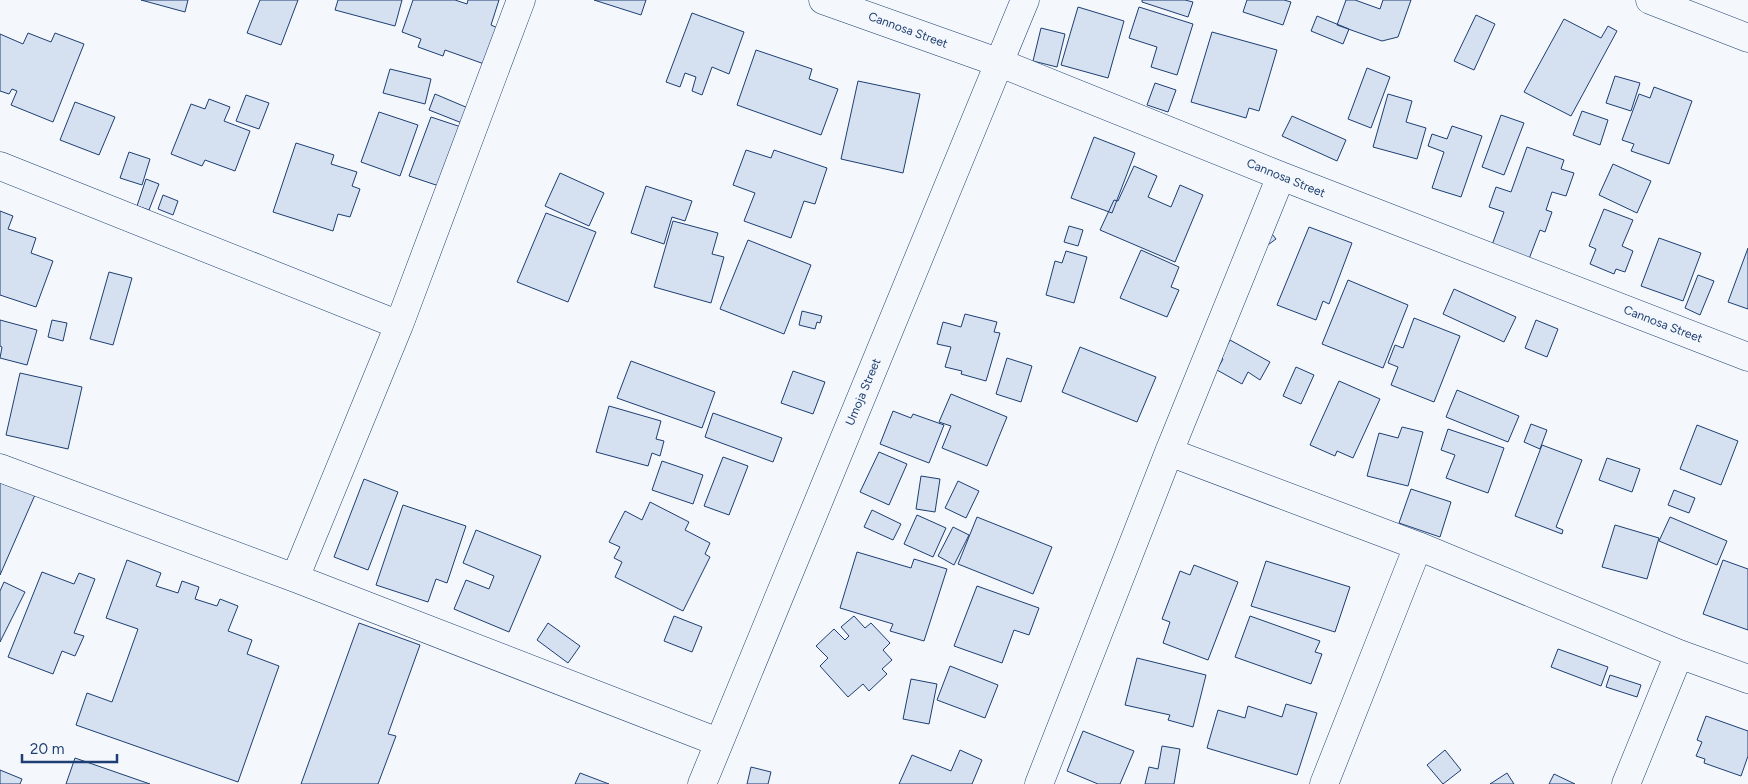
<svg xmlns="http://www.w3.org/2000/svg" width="1748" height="784" font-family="Figtree,sans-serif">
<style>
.building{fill:#d5e0f0;stroke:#1d3f73}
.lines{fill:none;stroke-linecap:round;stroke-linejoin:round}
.minor-casing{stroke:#1d3f73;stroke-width:29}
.minor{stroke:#f4f7fb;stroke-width:28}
.labels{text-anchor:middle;stroke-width:4;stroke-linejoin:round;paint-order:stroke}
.street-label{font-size:12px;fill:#1d3f73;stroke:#f4f7fb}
</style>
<rect width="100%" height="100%" fill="#f4f7fb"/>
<path class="building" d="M141,0H188L185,12Z
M260,0H298L281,45L247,33Z
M338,0H402L395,26L335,10Z
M413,0H455L467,4L468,0H499L491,25L500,29L487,65L445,50L443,56L418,47L421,39L402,32Z
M594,0H646L641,15Z
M1142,0H1185L1193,2L1188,17L1142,2Z
M1247,0H1284L1291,2L1283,25L1243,12Z
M1346,0H1355L1380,9L1383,0H1411L1398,37L1382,41L1337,25Z
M1078,7L1124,21L1108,78L1061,65Z
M1139,7L1193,24L1177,75L1151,67L1157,47L1129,38Z
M692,13L744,32L729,74L712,67L702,95L692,91L696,77L685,73L680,87L666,82Z
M1476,15L1495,24L1474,70L1454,61Z
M1317,16L1349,29L1343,44L1311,31Z
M1564,19L1601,38L1608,26L1617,31L1571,116L1524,92Z
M1041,28L1065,34L1057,67L1033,61Z
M1212,32L1277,50L1259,111L1249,108L1246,118L1191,102Z
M28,33L51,42L55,33L84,44L53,122L11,105L17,91L12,89L9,94L0,91V34L23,44Z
M756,50L812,69L809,79L838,89L821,135L737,105Z
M1367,68L1390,77L1371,128L1348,119Z
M390,69L431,79L425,104L383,93Z
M1615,76L1640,83L1631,111L1606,103Z
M858,81L920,94L903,173L841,159Z
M1155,83L1176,90L1168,112L1147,105Z
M1654,87L1692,101L1669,164L1631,151L1634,144L1622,140L1639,94L1650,98Z
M435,94L468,108L462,123L429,110Z
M1388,94L1412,101L1406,122L1426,128L1417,159L1373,147Z
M246,95L269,103L259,129L236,121Z
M209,99L230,107L224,121L250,131L235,171L205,160L202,166L171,154L191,104L205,109Z
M75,102L115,117L99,155L60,140Z
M1582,111L1608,120L1600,145L1573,135Z
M379,112L418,125L400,176L361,162Z
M1501,115L1524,123L1504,175L1482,167Z
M1292,116L1346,140L1337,161L1282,136Z
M431,117L461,127L439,186L409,176Z
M1452,126L1482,136L1461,197L1432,188L1444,152L1428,146L1432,134L1447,139Z
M1094,137L1135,153L1112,213L1071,198Z
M296,143L334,155L331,164L357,172L352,186L360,189L350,217L338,214L333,231L273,212Z
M1527,147L1564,160L1561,169L1574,173L1566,196L1552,192L1546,210L1552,212L1545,232L1540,230L1529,259L1492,245L1504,212L1489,207L1496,187L1511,192Z
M746,150L771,158L774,150L827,168L815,204L804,201L791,238L744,221L755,193L733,185Z
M129,152L150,159L142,185L120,178Z
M1613,164L1651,181L1637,213L1599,195Z
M1134,166L1157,176L1148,197L1171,207L1180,185L1203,195L1175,262L1100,230L1114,200L1118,201Z
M560,173L604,193L589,226L545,206Z
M146,179L159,184L149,210L137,206Z
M646,186L692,201L685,221L672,217L664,244L631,233Z
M163,195L178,201L173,215L158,209Z
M1604,209L1633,220L1622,246L1633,251L1625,272L1616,269L1614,274L1590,264L1596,249L1589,246Z
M0,211L13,216L8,229L36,238L31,253L53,261L36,307L0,295Z
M546,213L596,232L568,302L517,282Z
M673,221L718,233L712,254L724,257L711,303L654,287Z
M1069,226L1083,230L1078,246L1064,242Z
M1309,227L1352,243L1329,304L1323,301L1316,320L1277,305Z
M1272,234L1276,239L1257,253Z
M1659,238L1701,253L1683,301L1641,286Z
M748,240L811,265L784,334L720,309Z
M1748,248V309L1728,302Z
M1141,250L1179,267L1171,287L1179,290L1167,317L1120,298Z
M1066,251L1087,257L1074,303L1046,295L1055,261L1062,263Z
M109,272L132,278L113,345L90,339Z
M1698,275L1714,281L1700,315L1685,308Z
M1348,280L1408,305L1383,368L1322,344Z
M1454,289L1516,317L1504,342L1443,314Z
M802,311L822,316L820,323L817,322L815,329L799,325Z
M965,314L997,322L994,332L1000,333L986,381L961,374L962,371L945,367L951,347L937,344L943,322L961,327Z
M1414,318L1460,336L1434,402L1391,385L1398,367L1388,363L1395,345L1403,348Z
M0,320L37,330L27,365L0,358L2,347L0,346Z
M52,320L67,323L63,341L48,337Z
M1536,320L1558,329L1547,357L1525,348Z
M1230,340L1270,362L1260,380L1248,372L1242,384L1217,370L1223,359L1221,357Z
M1080,347L1156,377L1137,422L1062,392Z
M1007,358L1032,366L1021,402L996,394Z
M631,361L715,392L702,428L617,398Z
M1296,367L1314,375L1301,404L1283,396Z
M793,371L825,382L813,414L781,403Z
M20,373L82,387L68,449L6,435Z
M1339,381L1380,399L1353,458L1337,451L1335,456L1310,445Z
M1457,390L1519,416L1508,442L1446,417Z
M951,394L1007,417L987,466L942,448L951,426L939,422Z
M609,406L661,421L656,439L664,441L660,456L652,453L648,466L596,452Z
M893,411L911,418L913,414L944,425L929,463L880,444Z
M713,413L782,438L773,462L705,437Z
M1531,424L1547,430L1540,449L1524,442Z
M1697,425L1738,441L1721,485L1680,469Z
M1402,427L1423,432L1408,486L1367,476L1379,433L1398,438Z
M1448,429L1504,448L1488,493L1446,478L1455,455L1441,450Z
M1542,445L1582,460L1556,527L1563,530L1562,534L1515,516Z
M879,452L907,464L889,505L860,492Z
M723,457L748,466L729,515L704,506Z
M1607,458L1640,469L1632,492L1599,480Z
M662,461L703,475L693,504L652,490Z
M0,471L38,488L0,575Z
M921,476L940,479L935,512L916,509Z
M364,479L398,492L368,570L334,557Z
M958,481L979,491L966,518L945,508Z
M1411,489L1451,502L1440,537L1399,523Z
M1674,490L1695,498L1689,513L1668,505Z
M650,502L689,522L685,530L710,543L705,554L710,557L683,611L615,577L622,562L614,558L620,547L609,542L625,511L642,520Z
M403,505L466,526L447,583L436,579L428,602L376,585Z
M872,510L901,524L893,540L864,527Z
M917,515L946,528L933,557L904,544Z
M977,517L1052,547L1033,594L958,564Z
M1670,517L1727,541L1717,565L1659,541Z
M1615,525L1659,538L1647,579L1602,567Z
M953,527L969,535L954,565L938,556Z
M476,530L541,556L509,632L454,609L466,580L489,589L494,576L463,563Z
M857,552L911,568L914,559L947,569L924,641L890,631L893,624L840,608Z
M127,560L161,573L156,586L178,593L182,581L199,587L195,599L217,606L220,599L238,606L228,631L252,640L247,654L279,666L238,782L76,725L87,693L112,702L138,629L106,618Z
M1723,560L1748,569V630L1703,614Z
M1266,561L1350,587L1335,632L1251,606Z
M1194,565L1238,582L1208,660L1163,643L1170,622L1162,619L1180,571L1190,575Z
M42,572L74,584L79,573L95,579L74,633L84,636L75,656L62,651L53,674L8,657Z
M4,582L25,592L0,642V591Z
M977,586L1039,608L1029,635L1014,630L1002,663L954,646Z
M674,616L702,627L692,652L664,641Z
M854,616L865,628L871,623L890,643L883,650L892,660L882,669L887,674L869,691L863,684L848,697L820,666L828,658L816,646L834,629L845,640L849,636L841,627Z
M1250,616L1320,641L1315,652L1322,654L1311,684L1235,657Z
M359,623L420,645L388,734L396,736L378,784H301Z
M548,623L580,646L568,663L537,640Z
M1558,649L1608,667L1601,686L1551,667Z
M1137,658L1206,675L1193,727L1168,720L1170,715L1125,705Z
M950,666L998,685L985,718L937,700Z
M1610,675L1641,685L1637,697L1606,687Z
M911,679L937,684L929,724L903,719Z
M1286,704L1317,713L1297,775L1207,748L1218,710L1245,718L1248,706L1282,717Z
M1706,716L1748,731V756L1741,776L1704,763L1705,759L1696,756L1702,742L1697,740Z
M1083,731L1134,751L1120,784H1098L1067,771Z
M1162,746L1180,749L1174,784H1145L1149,767L1158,769Z
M960,750L982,760L972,784H899L912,755L951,771Z
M1445,750L1461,770L1443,784L1427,765Z
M75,758L150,784H66Z
M751,767L771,772L768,784H747Z
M0,770L22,779L20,784H0Z
M580,773L609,784H575Z
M1507,773L1514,784H1490Z
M1554,774L1575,784H1549Z"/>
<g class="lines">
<defs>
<path id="minor" d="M823,0L1000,63L1281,176L1748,357
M1650,0L1748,38
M0,166L399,325
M1169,452L1418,546L1679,654L1748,679
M0,468L295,578L718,742
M295,578L399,325L521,0
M702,784L1025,0
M1039,784L1169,452L1281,176
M1324,784L1418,546
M1626,784L1679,654"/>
</defs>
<use href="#minor" class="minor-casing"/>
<use href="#minor" class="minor"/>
</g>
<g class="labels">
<g class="street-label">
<text transform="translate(908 30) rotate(20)" y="4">Cannosa Street</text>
<text transform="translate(1286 178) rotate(22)" y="4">Cannosa Street</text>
<text transform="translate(1663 324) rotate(21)" y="4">Cannosa Street</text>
<text transform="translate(863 392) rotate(-67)" y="4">Umoja Street</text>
</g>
</g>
<path d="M22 754v8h95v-8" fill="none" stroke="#1d3f73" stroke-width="2.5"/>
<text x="30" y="754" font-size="15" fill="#1d3f73" stroke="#f4f7fb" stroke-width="4" paint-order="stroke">20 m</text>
</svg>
